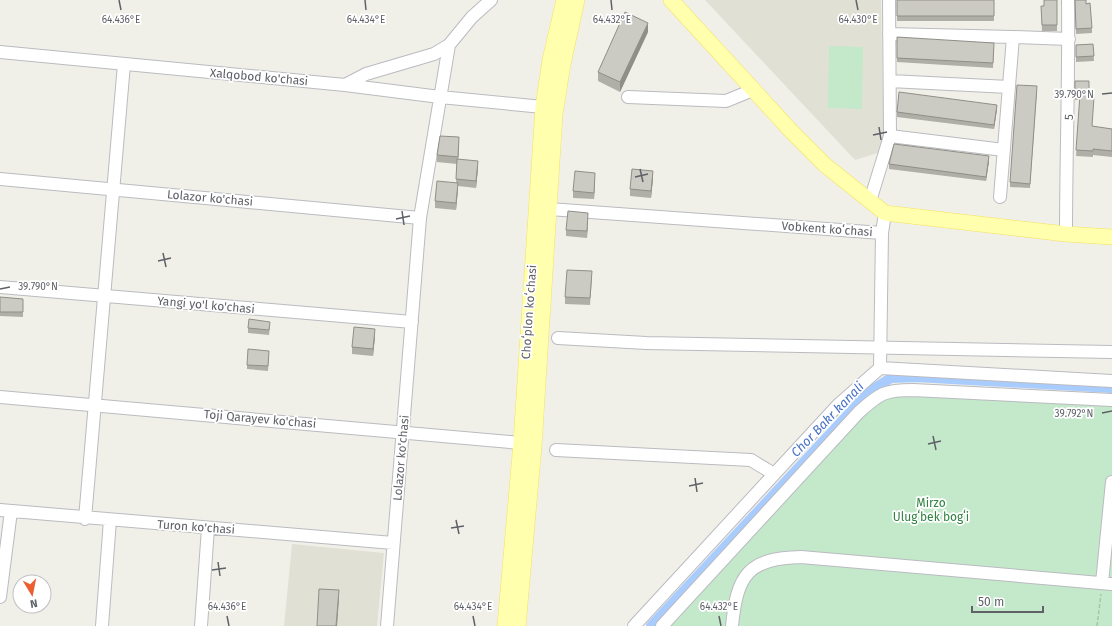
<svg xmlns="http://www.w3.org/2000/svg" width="1112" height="626" font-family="'Fira Sans',sans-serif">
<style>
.education{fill:#e1e0d5}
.green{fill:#c4e8ca}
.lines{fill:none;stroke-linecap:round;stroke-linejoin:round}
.canal{stroke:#a9ccff;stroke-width:10}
.minor-casing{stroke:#babbc1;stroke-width:14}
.major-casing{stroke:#f4e25e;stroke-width:16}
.path{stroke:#9dc9b1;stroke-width:1.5;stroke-dasharray:4 2;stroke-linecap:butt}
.minor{stroke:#fff;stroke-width:12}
.major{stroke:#ffffae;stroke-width:15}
.wall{fill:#afafa8}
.shaded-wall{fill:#8f8e88}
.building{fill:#cccbc3;stroke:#8f8e88}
.ticks{fill:none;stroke:#5f6168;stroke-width:1.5}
.labels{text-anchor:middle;stroke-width:3.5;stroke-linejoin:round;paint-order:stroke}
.street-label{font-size:12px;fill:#5f6168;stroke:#fff}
.park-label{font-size:12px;fill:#338243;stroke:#fff}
.water-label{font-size:13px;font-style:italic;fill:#4871c6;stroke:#fff}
.ticks-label{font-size:10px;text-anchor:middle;fill:#5f6168;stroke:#fff;stroke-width:3.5;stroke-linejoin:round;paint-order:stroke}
</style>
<rect width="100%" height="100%" fill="#f1f0e8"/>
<path class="education" d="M705,0H881L884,151L855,160Z
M292,544L384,553L377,626H284Z"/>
<path class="green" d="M829,46L863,47L862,109L828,108Z
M891,393L1112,402V626H667L851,424Z"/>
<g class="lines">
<path class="canal" d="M651,626L870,391L891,378L916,377L1112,388"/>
<defs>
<path id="minor" d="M889,34L1013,37L1000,197
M1013,37L1069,39
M0,52L345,85L366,74L434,54L449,45L472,17L491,0
M890,81L1009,87
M345,85L440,97L543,107
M628,97L726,101L753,90
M890,136L1004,150
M0,179L420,218
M870,201L890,136L889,0
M549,209L882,233
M1066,234C1066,156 1069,78 1068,0
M0,287L412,322
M558,338L646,343L1112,352
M880,368L882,233L885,213
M0,397L521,443
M556,450L751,460L774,474
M0,510L393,543
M85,519L124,64
M1102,583L1112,482
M0,597L11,511
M102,626L110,520
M201,626L208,528
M387,626L420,218L449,45
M634,626L838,405L880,368L1112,381
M662,626L859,412C880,393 885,390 913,390L1112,400
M732,626C737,575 748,558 801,557L1112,584"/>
<path id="major" d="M671,0L792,132L825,165L885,213L1066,234L1112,237
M505,626L521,443L543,107L550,60L564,0
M518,626L534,446L555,114L563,64L577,0"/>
</defs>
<use href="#minor" class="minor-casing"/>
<use href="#major" class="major-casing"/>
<path class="path" d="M1097,626L1101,594"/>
<use href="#minor" class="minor"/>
<use href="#major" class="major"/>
</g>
<path class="wall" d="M897,0H994V21H897Z
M1057,0V31H1042L1041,6H1044Z
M1075,0L1086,4L1092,28V33L1076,34Z
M648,32L620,92L598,81V72Z
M897,37L994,48L993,68L897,62Z
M1093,44L1094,61L1076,62V45Z
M1075,81L1089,97L1092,126L1112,129V157L1093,155V157L1076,156L1080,100H1075Z
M1037,91L1030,188L1010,187V182Z
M997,109L994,129L897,117V112Z
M459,144L458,159L478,168L476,188L458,186L456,210L435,208V201L456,183L457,164L437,162V155Z
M989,161L986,181L889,169V164Z
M653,178L651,198L630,196V189Z
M595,180L594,199L573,198V191Z
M588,219L587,238L566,236V230Z
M592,278L590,305L565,304V297Z
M0,297L23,304V317L0,316Z
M270,326L269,335L248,333V328Z
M375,336L373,356L352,354V347Z
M269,355L268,371L247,369V365Z"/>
<path class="shaded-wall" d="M648,23V32L620,92V82Z
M997,105V109L994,129V125Z
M459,137V144L458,164V157Z
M989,156V161L986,181V177Z
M478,161V168L476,188V181Z
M653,171V178L651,198V191Z
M595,173V180L594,199V193Z
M458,183V190L456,210V203Z
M588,213V219L587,238V231Z
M375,329V336L373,356V349Z
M339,590V599L337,626H336Z"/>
<path class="building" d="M897,0H994V16H897Z
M1044,0H1057V25H1042L1041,6H1044Z
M1075,0H1086V4L1090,3L1092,28L1076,29Z
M625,12L648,23L620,82L598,72Z
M897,37L994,43L993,63L897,58Z
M1093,44L1094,56L1076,57V45Z
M1075,81H1089V97H1094L1092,126L1112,129V151L1093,149V151L1076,150L1080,94H1075Z
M1017,85L1037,86L1030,184L1010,182Z
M899,92L997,105L994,125L897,112Z
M440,136L459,137L458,157L437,155Z
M894,144L989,156L986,177L889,164Z
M457,159L478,161L476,181L456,179Z
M632,169L653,171L651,191L630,189Z
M575,171L595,173L594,193L573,191Z
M437,181L458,183L456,203L435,201Z
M568,211L588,213L587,231L566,230Z
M567,270L592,271L590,298L565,297Z
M0,297L23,299V312H0Z
M249,319L270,322L269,330L248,328Z
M354,327L375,329L373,349L352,347Z
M248,349L269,351L268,366L247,365Z
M319,589L339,590L336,626H317Z"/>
<path class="ticks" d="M119,0L121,10M365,0L366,10M611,0L612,10M856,0L858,10M1102,94L1112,93M879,127L881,140M873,135L887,132M640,169L643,182M635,177L648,174M402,211L404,225M396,219L410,216M163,253L166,267M158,261L171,258M0,289L10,287M1102,413L1112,411M933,436L936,450M928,444L941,441M695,478L697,492M689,486L703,483M456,520L459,534M451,528L464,526M218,562L220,576M212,570L226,568M227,616L229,626M473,616L475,626M719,616L721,626"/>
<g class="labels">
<g class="street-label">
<text transform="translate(259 77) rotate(5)" y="4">Xalqobod ko'chasi</text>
<text transform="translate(1069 117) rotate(-87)" y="4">5</text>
<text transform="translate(210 198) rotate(5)" y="4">Lolazor ko'chasi</text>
<text transform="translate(827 229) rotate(4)" y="4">Vobkent koʻchasi</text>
<text transform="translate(206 305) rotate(5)" y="4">Yangi yo'l ko'chasi</text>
<text transform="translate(529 312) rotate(-86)" y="4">Choʻplon koʻchasi</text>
<text transform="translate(260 419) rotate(5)" y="4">Toji Qarayev ko'chasi</text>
<text transform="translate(401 458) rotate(-85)" y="4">Lolazor ko'chasi</text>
<text transform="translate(196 527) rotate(4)" y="4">Turon ko'chasi</text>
</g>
<g class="park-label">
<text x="931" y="507">Mirzo<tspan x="931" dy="14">Ulugʻbek bogʻi</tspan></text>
</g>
<g class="water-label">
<text transform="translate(827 419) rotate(-46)" y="5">Chor Bakr kanali</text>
</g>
</g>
<g class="ticks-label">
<text x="121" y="23">64.436°E</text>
<text x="366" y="23">64.434°E</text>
<text x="612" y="23">64.432°E</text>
<text x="858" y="23">64.430°E</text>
<text x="1074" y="98">39.790°N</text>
<text x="38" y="290">39.790°N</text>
<text x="1074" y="417">39.792°N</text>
<text x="227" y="610">64.436°E</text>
<text x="473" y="610">64.434°E</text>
<text x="719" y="610">64.432°E</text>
</g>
<g transform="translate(32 594) rotate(170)"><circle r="19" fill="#ffffff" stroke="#bfc0c3"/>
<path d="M0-3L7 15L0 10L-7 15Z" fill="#ec5e32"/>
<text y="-6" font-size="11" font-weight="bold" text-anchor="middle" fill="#5f6168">N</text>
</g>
<path d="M972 606v6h71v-6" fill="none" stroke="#5f6168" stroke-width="2"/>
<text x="978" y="606" font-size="12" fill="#5f6168" stroke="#ffffff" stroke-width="3" paint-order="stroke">50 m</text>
</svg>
